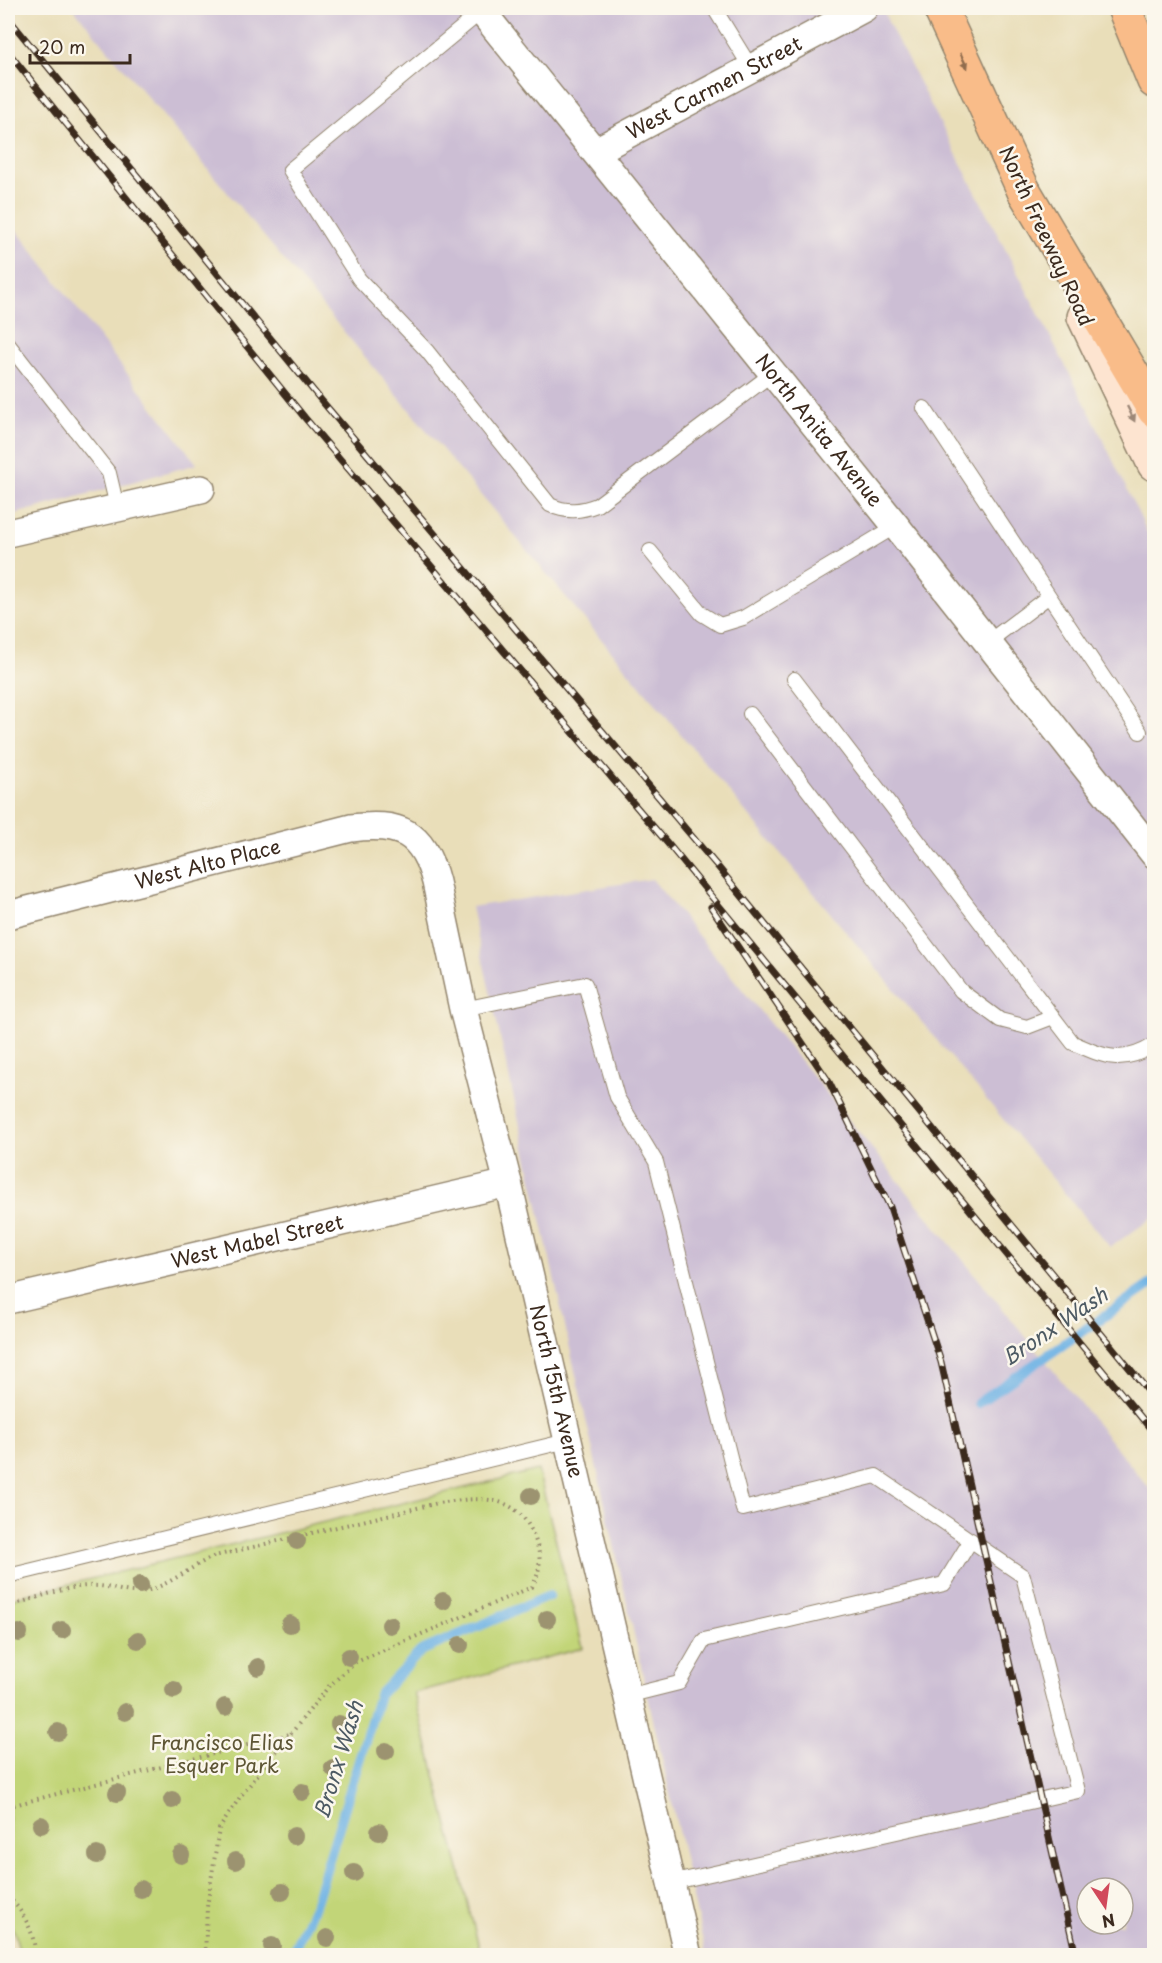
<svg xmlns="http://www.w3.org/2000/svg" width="1162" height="1963" font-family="'Playpen Sans',sans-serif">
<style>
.industrial{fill:#ccbed4;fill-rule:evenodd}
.green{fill:#c2d578;stroke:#7e804b;stroke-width:1.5}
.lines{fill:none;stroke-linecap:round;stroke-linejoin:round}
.stream{stroke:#6eb2e4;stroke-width:10}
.lane-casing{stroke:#92846c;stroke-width:16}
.street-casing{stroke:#92846c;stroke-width:30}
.secondary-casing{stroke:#92846c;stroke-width:36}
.primary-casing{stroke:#92846c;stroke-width:36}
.highway-casing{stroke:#92846c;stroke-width:36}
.path{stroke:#92846c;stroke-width:4;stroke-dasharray:1.5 4.5;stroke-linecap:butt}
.lane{stroke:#fff;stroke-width:14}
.street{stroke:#fff;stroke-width:27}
.secondary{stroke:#fde4d0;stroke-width:33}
.primary{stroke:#f9bc89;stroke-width:33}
.highway{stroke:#f9bc89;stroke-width:33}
.rail-casing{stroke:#3b2a1e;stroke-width:7}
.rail{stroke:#fbf7ec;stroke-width:4.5;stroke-dasharray:14;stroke-linecap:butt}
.tree{fill:#9c9370}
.oneway{fill:#906c4e}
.oneway2{fill:#9c8777}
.labels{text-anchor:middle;stroke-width:5;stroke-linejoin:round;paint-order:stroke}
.street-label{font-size:20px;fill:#3b2a1e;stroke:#fbf7ec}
.park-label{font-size:20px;fill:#5d5534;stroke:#fbf7ec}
.water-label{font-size:21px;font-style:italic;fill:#4d5a63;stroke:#fbf7ec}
</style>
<rect width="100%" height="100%" fill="#fbf7ec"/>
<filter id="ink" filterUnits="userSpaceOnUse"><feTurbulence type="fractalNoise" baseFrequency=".0167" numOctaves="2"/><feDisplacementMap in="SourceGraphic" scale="12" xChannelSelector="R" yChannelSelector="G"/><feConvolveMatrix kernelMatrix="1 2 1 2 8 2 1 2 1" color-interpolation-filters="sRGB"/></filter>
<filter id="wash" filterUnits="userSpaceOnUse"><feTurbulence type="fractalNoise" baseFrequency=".008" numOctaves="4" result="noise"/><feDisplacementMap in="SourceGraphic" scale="24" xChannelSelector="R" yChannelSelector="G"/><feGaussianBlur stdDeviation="1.35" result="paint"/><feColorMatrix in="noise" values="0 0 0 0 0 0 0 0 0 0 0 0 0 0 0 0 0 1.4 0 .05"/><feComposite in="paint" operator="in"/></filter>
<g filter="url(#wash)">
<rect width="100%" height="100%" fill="#e9deb9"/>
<path class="industrial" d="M73,8H883L888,22L1095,423L1154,546V1217L1110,1247Z
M8,219L197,464L8,516Z
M652,879L1154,1494V1955H706L471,907ZM1087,1888H1123V1924H1087Z"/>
<path class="green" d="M538,1470L583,1648L414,1693L481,1955H20L15,1933L8,1921V1599Z"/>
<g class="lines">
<path class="stream" d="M978,1403L1154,1282
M291,1956L316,1902L379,1695L421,1651L549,1596"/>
</g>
</g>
<g filter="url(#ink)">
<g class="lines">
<defs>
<path id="lane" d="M714,8L751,68
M482,11L290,170L359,279L427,351L550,505C567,513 581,511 597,505L773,373
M8,344L109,473L117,507
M924,408L1049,596L988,642
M650,551L702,614L720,625L743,618L896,526
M1049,596L1140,732
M794,679L1073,1043C1105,1057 1122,1065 1154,1045
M750,714L961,991L1000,1020L1027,1027L1053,1017
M463,1009L585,984L617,1097L656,1162L743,1509L876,1476L1023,1576L1078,1791L670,1883
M8,1576L567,1441
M627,1696L679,1683L704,1640L944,1584L971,1540"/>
<g id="street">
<path id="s1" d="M479,8L896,526L1154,854"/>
<path id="s2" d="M596,151L864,8"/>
<path d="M8,533L201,489"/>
<path id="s3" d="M8,915L351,828C399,822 423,831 436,882L463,1009L508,1183L688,1956"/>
<path id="s4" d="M8,1300L508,1183"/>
</g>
<path id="secondary" d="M1084,317L1154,464"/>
<path id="primary" d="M940,8L1024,191"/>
<path id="highway" d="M1124,8L1154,81
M1024,191L1154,410"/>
</defs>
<use href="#lane" class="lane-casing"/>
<use href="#street" class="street-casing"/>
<use href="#secondary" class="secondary-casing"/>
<use href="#primary" class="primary-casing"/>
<use href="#highway" class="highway-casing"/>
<path class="path" d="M8,1606C36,1599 69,1584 99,1586C114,1587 129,1595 145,1591C169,1586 191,1566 215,1556L438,1503C480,1497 518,1492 535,1539C542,1558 541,1569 532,1587L356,1662L329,1686L240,1797L219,1829L207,1907L205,1956
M8,1804L14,1805L290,1734
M8,1897C23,1910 36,1935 35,1956"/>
<use href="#lane" class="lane"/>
<use href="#street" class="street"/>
<use href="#secondary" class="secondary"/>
<use href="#primary" class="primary"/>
<use href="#highway" class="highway"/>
<defs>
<path id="rail" d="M8,18L321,400L718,867L1154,1398
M8,52L305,418L669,845L1154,1433
M711,907L829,1082L890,1207L941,1362L1076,1956"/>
</defs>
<use href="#rail" class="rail-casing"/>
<use href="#rail" class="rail"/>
</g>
<g class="tree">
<circle cx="531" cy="1496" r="9"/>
<circle cx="297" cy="1541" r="9"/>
<circle cx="140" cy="1585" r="9"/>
<circle cx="443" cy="1601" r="9"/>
<circle cx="547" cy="1619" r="9"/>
<circle cx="290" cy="1624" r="9"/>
<circle cx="390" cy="1625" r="9"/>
<circle cx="62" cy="1630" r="9"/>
<circle cx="19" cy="1633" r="9"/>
<circle cx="138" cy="1640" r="9"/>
<circle cx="460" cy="1645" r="9"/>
<circle cx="349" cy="1657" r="9"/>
<circle cx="258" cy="1667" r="9"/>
<circle cx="174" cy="1690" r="9"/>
<circle cx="225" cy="1707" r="9"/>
<circle cx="125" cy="1712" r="9"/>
<circle cx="339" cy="1724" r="9"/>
<circle cx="58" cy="1732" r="9"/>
<circle cx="386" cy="1751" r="9"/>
<circle cx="333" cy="1768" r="9"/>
<circle cx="302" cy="1792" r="9"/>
<circle cx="117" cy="1793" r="9"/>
<circle cx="172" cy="1800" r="9"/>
<circle cx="41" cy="1825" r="9"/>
<circle cx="379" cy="1832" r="9"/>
<circle cx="294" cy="1836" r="9"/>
<circle cx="97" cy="1855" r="9"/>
<circle cx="181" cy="1855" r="9"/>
<circle cx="236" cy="1861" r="9"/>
<circle cx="354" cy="1873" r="9"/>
<circle cx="141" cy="1889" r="9"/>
<circle cx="282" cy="1892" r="9"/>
<circle cx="327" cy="1938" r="9"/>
<circle cx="272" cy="1946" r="9"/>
</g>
<defs><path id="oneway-solid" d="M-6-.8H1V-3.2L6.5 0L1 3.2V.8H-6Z" transform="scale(1.5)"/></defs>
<use class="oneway" href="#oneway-solid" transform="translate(964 61) rotate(65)"/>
<use class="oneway2" href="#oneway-solid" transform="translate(1131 414) rotate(64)"/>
</g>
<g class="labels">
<g class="street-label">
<text dy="7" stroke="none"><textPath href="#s2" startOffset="134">West Carmen Street</textPath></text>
<text transform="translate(1046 236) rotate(65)" y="7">North Freeway Road</text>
<text dy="7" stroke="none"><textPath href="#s1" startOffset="542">North Anita Avenue</textPath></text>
<text dy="7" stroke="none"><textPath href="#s3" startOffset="206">West Alto Place</textPath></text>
<text dy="7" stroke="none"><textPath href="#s4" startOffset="256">West Mabel Street</textPath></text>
<text dy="7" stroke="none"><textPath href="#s3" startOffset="992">North 15th Avenue</textPath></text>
</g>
<g class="park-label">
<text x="222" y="1750">Francisco Elias<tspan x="222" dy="23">Esquer Park</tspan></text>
</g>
<g class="water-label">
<text transform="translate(1055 1327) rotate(-34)" y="7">Bronx Wash</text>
<text transform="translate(339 1760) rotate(-73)" y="7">Bronx Wash</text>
</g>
</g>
<rect width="1162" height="1963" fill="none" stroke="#fbf7ec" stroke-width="30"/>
<g transform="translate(1105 1906) rotate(167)"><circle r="28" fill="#fbf7ec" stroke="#aea59a" stroke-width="1.5"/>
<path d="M0-4.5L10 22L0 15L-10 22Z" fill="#d1495b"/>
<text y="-9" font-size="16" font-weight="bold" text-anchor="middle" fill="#3b2a1e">N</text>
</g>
<path d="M30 54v9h100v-9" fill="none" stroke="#3b2a1e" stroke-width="3"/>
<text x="39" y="54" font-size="18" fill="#3b2a1e" stroke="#fbf7ec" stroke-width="4.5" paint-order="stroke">20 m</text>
</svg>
